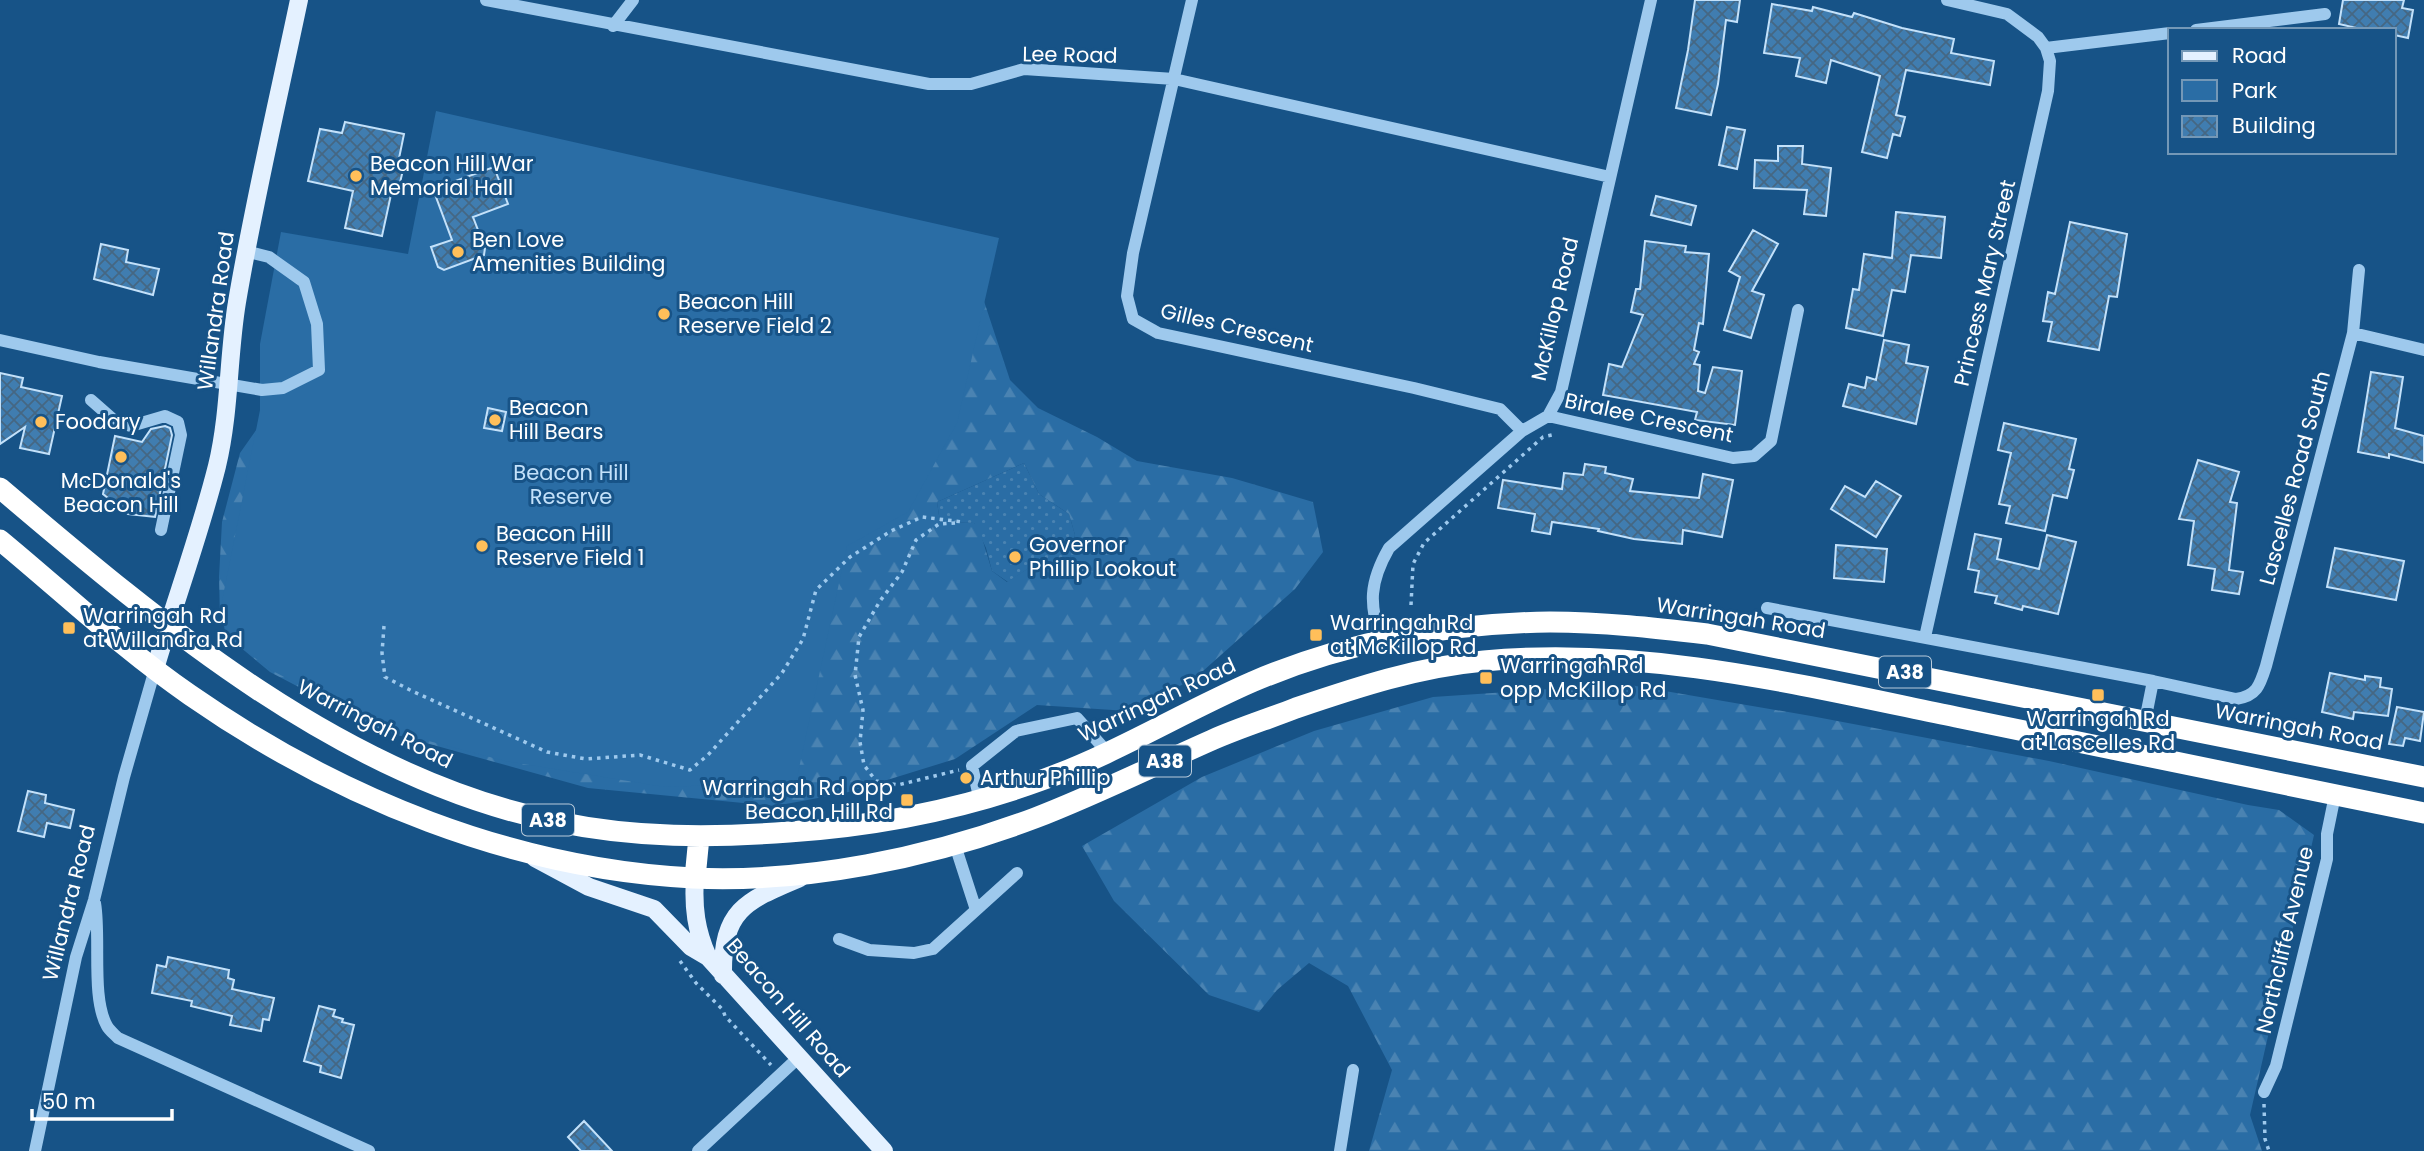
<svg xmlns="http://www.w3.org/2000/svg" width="2424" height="1151" font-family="Poppins,sans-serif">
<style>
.grass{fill:url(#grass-dots)}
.forest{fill:url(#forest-firs);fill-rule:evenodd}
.park{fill:#2a6da5}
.building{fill:url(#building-cross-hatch);stroke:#c3e1fa;stroke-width:2}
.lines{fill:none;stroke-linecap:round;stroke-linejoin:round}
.path{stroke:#9ec9ed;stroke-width:3.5;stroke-dasharray:3.5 5;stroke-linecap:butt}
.minor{stroke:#9ec9ed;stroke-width:12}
.major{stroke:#e4f1ff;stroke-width:18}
.highway{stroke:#fff;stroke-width:21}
.poi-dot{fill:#ffbf5a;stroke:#175387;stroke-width:2.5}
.labels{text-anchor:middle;stroke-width:6;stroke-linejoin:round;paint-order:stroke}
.shield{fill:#175387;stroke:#b9cbdb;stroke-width:2}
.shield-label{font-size:19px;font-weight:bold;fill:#fff}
.street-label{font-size:21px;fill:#fff;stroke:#175387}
.poi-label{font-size:21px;fill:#fff;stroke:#175387;text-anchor:start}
.park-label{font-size:21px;fill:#c3e1fa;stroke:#175387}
</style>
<defs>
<pattern id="grass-dots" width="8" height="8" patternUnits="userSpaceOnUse" patternTransform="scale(1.75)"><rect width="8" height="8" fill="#2a6da5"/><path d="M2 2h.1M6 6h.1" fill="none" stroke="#4a83b2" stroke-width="1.8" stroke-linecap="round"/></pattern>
<pattern id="forest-firs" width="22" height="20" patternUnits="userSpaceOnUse" patternTransform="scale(1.75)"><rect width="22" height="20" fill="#2a6da5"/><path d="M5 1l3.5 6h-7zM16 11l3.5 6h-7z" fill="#4a83b2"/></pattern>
<pattern id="building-cross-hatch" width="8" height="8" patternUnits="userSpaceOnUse" patternTransform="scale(1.75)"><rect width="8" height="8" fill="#407db0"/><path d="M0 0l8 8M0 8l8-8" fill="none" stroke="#456783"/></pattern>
</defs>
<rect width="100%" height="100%" fill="#175387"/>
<path class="grass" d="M1024,463L1039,494L1069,514L1075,535L1068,570L1056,576L1044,558L1008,582L992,571L986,548L974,523L940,522L937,502Z"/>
<path class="forest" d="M980,289L1010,380L1038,408L1097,437L1137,461L1232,478L1313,502L1323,552L1295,589L1194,679L1128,711L1037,705L955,759L845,793L775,806L588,788L383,731L270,672L234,642L220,618L219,577L222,522L240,453L268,413ZM1024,463L1039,494L1069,514L1075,535L1068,570L1056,576L1044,558L1007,582L992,571L979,528L974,523L940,522L937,502Z
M1624,684L1811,716L2049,761L2248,805L2279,810L2314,835L2250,1115L2262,1151H1369L1392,1070L1348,986L1309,963L1277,990L1259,1012L1209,995L1114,901L1082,846L1202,777L1314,731L1433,697Z"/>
<path class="park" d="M436,111L999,238L957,423L908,512L847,546L796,782L665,787L505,761L383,729L271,670L234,642L225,632L222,613L223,596L260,410V344L281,232L408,254Z"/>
<path class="building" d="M1695,0H1740L1737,22L1726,20L1718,84L1711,115L1676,108L1688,50Z
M2343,0H2404L2402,8L2413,10L2408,38L2394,35V30H2365L2339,24Z
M1772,4L1812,11L1813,7L1852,17L1854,13L1902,28L1954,39L1951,53L1994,61L1990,85L1906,70L1896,115L1905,117L1900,136L1893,134L1887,158L1862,152L1880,76L1831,60L1826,83L1796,76L1800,58L1764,53Z
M345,122L404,134L397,168L403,170L398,191L392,190L382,236L345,228L353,191L308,181L320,129L342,133Z
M1727,127L1745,130L1737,169L1719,165Z
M1778,146H1803L1802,164L1831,168L1826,216L1804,214L1807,190L1754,188L1755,160L1778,161Z
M494,167L508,204L473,217L485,248L484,255L444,270L438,267L431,247L452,240L433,189Z
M1656,196L1696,206L1691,225L1651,215Z
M1896,212L1945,217L1941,258L1911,255L1905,292L1892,290L1883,336L1846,328L1853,289L1859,290L1864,254L1892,258Z
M2070,222L2127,234L2117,297L2109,296L2099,350L2048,341L2052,322L2043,321L2048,292L2055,294Z
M1753,230L1778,244L1752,291L1764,295L1751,338L1724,330L1740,277L1729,271Z
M1645,241L1686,246L1685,252L1709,254L1703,324L1699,323L1694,350L1699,352L1694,364L1700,365L1698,391L1705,393L1713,367L1742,371L1735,425L1695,420L1697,412L1603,395L1609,364L1622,367L1643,315L1631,312L1636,289H1640Z
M101,244L128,250L126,262L159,269L153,295L94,279Z
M1884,340L1909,345L1906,363L1928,367L1916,424L1843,406L1849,384L1865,388L1867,377L1876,380Z
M2371,372L2403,377L2395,428L2424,436V463L2389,454V458L2358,452Z
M0,373L23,378L21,387L62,396L49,454L20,448L25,427L0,444Z
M488,408L506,412L502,431L484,428Z
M2004,423L2076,439L2069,469L2074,470L2067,498L2053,495L2045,531L2006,523L2010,506L1999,504L2011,453L1998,450Z
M165,426L170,428L172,435L155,517L128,514L103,494L115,436L142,442L151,429Z
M2198,460L2239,472L2230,502L2237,503L2229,570L2243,572L2239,594L2212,590L2215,569L2188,565L2194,521L2179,519Z
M1585,464L1606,467L1605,473L1633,479L1630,491L1699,498L1703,474L1733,480L1722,537L1683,530L1682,544L1634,539L1598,531L1599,529L1552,522L1550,534L1532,531L1535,514L1498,508L1503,480L1562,489L1564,473L1583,475Z
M1876,481L1901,496L1876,537L1831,509L1845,486L1865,497Z
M1975,534L2001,539L1997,559L2039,569L2047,535L2076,542L2058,614L2023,606L2022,610L1995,603L1997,596L1975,592L1979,571L1968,569Z
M1836,545L1887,549L1884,582L1834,578Z
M2335,548L2404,561L2396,600L2327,587Z
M2330,673L2365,680V676L2381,678L2380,687L2392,689L2388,716L2354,712L2353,719L2322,712Z
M2397,707L2424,712L2420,741L2405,738L2403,746L2389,744Z
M28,791L46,795L45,803L74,810L70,828L47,823L44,837L18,831Z
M168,957L229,970L228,978L234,980L232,989L274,998L269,1020L263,1019L261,1031L230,1025L232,1016L191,1006L192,1001L152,993L157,965L166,967Z
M319,1006L335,1010L333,1016L343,1019L342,1022L354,1025L341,1078L320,1072L321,1066L304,1061Z
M584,1121L612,1151H581L568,1137Z"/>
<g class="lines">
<path class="path" d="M75,478L105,485
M955,523L939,524L916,540L902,572L880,601L859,637L855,675L863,710L860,742L864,765L876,781L898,785L959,770
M1411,605L1413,564L1424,543L1543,437L1552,435
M384,626L382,653L385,677L412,691L547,752L586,759L640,755L690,770L708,755L782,673L803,639L816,590L850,557L891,531L922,517L963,522
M680,961L696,983L723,1010L725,1016L771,1065
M2264,1104L2265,1139L2269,1151"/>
<path class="minor" d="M486,0L929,84H971L1024,69L1174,79L1610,177
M1192,0L1133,253L1127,296L1133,319L1158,333L1414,388L1500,409L1522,431
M613,26L633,0
M2196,30L2325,14
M2046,48L2170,33
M2353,333L2424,350
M0,340L99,362L262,390L283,388L319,370L317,324L304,282L269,257L245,251
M91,400L116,422L131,426L165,416L178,422L181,435L161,530
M1548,416L1733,458L1754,456L1771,441L1798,310
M1767,608L2153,681L2236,699C2257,696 2260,685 2266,666L2353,333L2359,270
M1925,637L2048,91L2050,61L2046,48L2038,37L2007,14L1947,0
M1381,641C1369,604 1369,583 1389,548L1522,431L1548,416L1561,392L1651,0
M2145,721L2153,681
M980,801L972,766L1016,731L1077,718L1108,753
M955,845L976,910
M95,903C101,937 91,998 107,1026C109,1030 114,1034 118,1038L369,1151
M839,939L869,950L914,953L933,949L1017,873
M2264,1092L2276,1066L2327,859V834L2335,795
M35,1151L76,957L94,900L124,777L155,669
M698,1151L798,1058
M1340,1151L1353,1070"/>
<path class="major" d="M155,669C175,601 200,534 217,466C230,412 228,356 237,302C254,201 278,100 299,0
M535,858L589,887L654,909L691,947L708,957
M695,878C693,907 696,931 708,957L884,1151
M723,975C722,910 745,901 800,878"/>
<path class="highway" d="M0,488C161,625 345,780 558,822C635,838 712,838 789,832C876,826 960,810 1042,780C1115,754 1181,713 1252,682C1346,642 1449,623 1550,622C1603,622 1655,628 1707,634L2424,777
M0,540C63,592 123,649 190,695C338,798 513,869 693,878C807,883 929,858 1035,818C1095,795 1153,766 1212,740C1239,728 1268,719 1296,708C1358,687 1418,667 1484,661C1643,646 1801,685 1956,717C2112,749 2268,781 2424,813
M695,878L699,837"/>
</g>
<g class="poi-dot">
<circle cx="356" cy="176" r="7"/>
<circle cx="458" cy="252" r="7"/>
<circle cx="664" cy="314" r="7"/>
<circle cx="495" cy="420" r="7"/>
<circle cx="41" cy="422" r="7"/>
<circle cx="121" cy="457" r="7"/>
<circle cx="482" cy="546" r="7"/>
<circle cx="1015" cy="557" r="7"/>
<rect x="62" y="621" width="14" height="14" rx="3.5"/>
<rect x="1309" y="628" width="14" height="14" rx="3.5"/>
<rect x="1479" y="671" width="14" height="14" rx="3.5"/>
<rect x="2091" y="688" width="14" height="14" rx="3.5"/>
<circle cx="966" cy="778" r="7"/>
<rect x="900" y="793" width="14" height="14" rx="3.5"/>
</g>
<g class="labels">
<g class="shield">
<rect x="1879" y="656.5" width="52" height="31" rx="5"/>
<rect x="1139" y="745.5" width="52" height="31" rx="5"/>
<rect x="522" y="804.5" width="52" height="31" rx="5"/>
</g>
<g class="shield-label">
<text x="1905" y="679">A38</text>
<text x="1165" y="768">A38</text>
<text x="548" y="827">A38</text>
</g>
<g class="street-label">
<text transform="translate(1070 55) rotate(1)" y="7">Lee Road</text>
<text transform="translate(1985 283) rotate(-77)" y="7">Princess Mary Street</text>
<text transform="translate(1555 309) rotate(-77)" y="7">McKillop Road</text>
<text transform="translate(216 311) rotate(-82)" y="7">Willandra Road</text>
<text transform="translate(1237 328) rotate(13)" y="7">Gilles Crescent</text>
<text transform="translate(1649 418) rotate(12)" y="7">Biralee Crescent</text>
<text transform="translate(2295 478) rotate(-75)" y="7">Lascelles Road South</text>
<text transform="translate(1741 618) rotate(9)" y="7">Warringah Road</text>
<text transform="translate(1157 700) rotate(-25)" y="7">Warringah Road</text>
<text transform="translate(375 724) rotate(27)" y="7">Warringah Road</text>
<text transform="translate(2299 727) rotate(11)" y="7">Warringah Road</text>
<text transform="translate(69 903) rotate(-76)" y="7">Willandra Road</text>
<text transform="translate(2285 940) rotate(-77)" y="7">Northcliffe Avenue</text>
<text transform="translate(788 1008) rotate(49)" y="7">Beacon Hill Road</text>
</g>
<g class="poi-label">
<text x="370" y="171">Beacon Hill War<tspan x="370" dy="24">Memorial Hall</tspan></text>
<text x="472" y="247">Ben Love<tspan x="472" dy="24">Amenities Building</tspan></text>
<text x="678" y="309">Beacon Hill<tspan x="678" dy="24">Reserve Field 2</tspan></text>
<text x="509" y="415">Beacon<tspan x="509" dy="24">Hill Bears</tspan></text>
<text x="55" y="429">Foodary</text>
<text x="121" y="488" text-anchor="middle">McDonald's<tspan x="121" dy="24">Beacon Hill</tspan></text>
<text x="496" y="541">Beacon Hill<tspan x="496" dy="24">Reserve Field 1</tspan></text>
<text x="1029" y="552">Governor<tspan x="1029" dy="24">Phillip Lookout</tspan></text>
<text x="83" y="623">Warringah Rd<tspan x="83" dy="24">at Willandra Rd</tspan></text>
<text x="1330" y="630">Warringah Rd<tspan x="1330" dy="24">at McKillop Rd</tspan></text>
<text x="1500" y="673">Warringah Rd<tspan x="1500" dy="24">opp McKillop Rd</tspan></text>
<text x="2098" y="726" text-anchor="middle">Warringah Rd<tspan x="2098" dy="24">at Lascelles Rd</tspan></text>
<text x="980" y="785">Arthur Phillip</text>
<text x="893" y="795" text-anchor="end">Warringah Rd opp<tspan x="893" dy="24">Beacon Hill Rd</tspan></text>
</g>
<g class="park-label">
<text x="571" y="480">Beacon Hill<tspan x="571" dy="24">Reserve</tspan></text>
</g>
</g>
<rect x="2168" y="28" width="228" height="126" fill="#175387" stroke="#7498b7" stroke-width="2"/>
<rect x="2182" y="51" width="35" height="10" fill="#e4f1ff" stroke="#7498b7" stroke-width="2"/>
<text x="2232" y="63" font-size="21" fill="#ffffff">Road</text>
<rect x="2182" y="80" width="35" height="21" fill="#2a6da5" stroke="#7498b7" stroke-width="2"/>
<text x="2232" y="98" font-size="21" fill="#ffffff">Park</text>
<rect x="2182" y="116" width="35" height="21" fill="url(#building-cross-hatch)" stroke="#7498b7" stroke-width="2"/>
<text x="2232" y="133" font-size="21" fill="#ffffff">Building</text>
<path d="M32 1109v10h140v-10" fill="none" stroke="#ffffff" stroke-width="3.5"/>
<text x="42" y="1109" font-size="21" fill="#ffffff" stroke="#175387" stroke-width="5" paint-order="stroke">50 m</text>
</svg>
